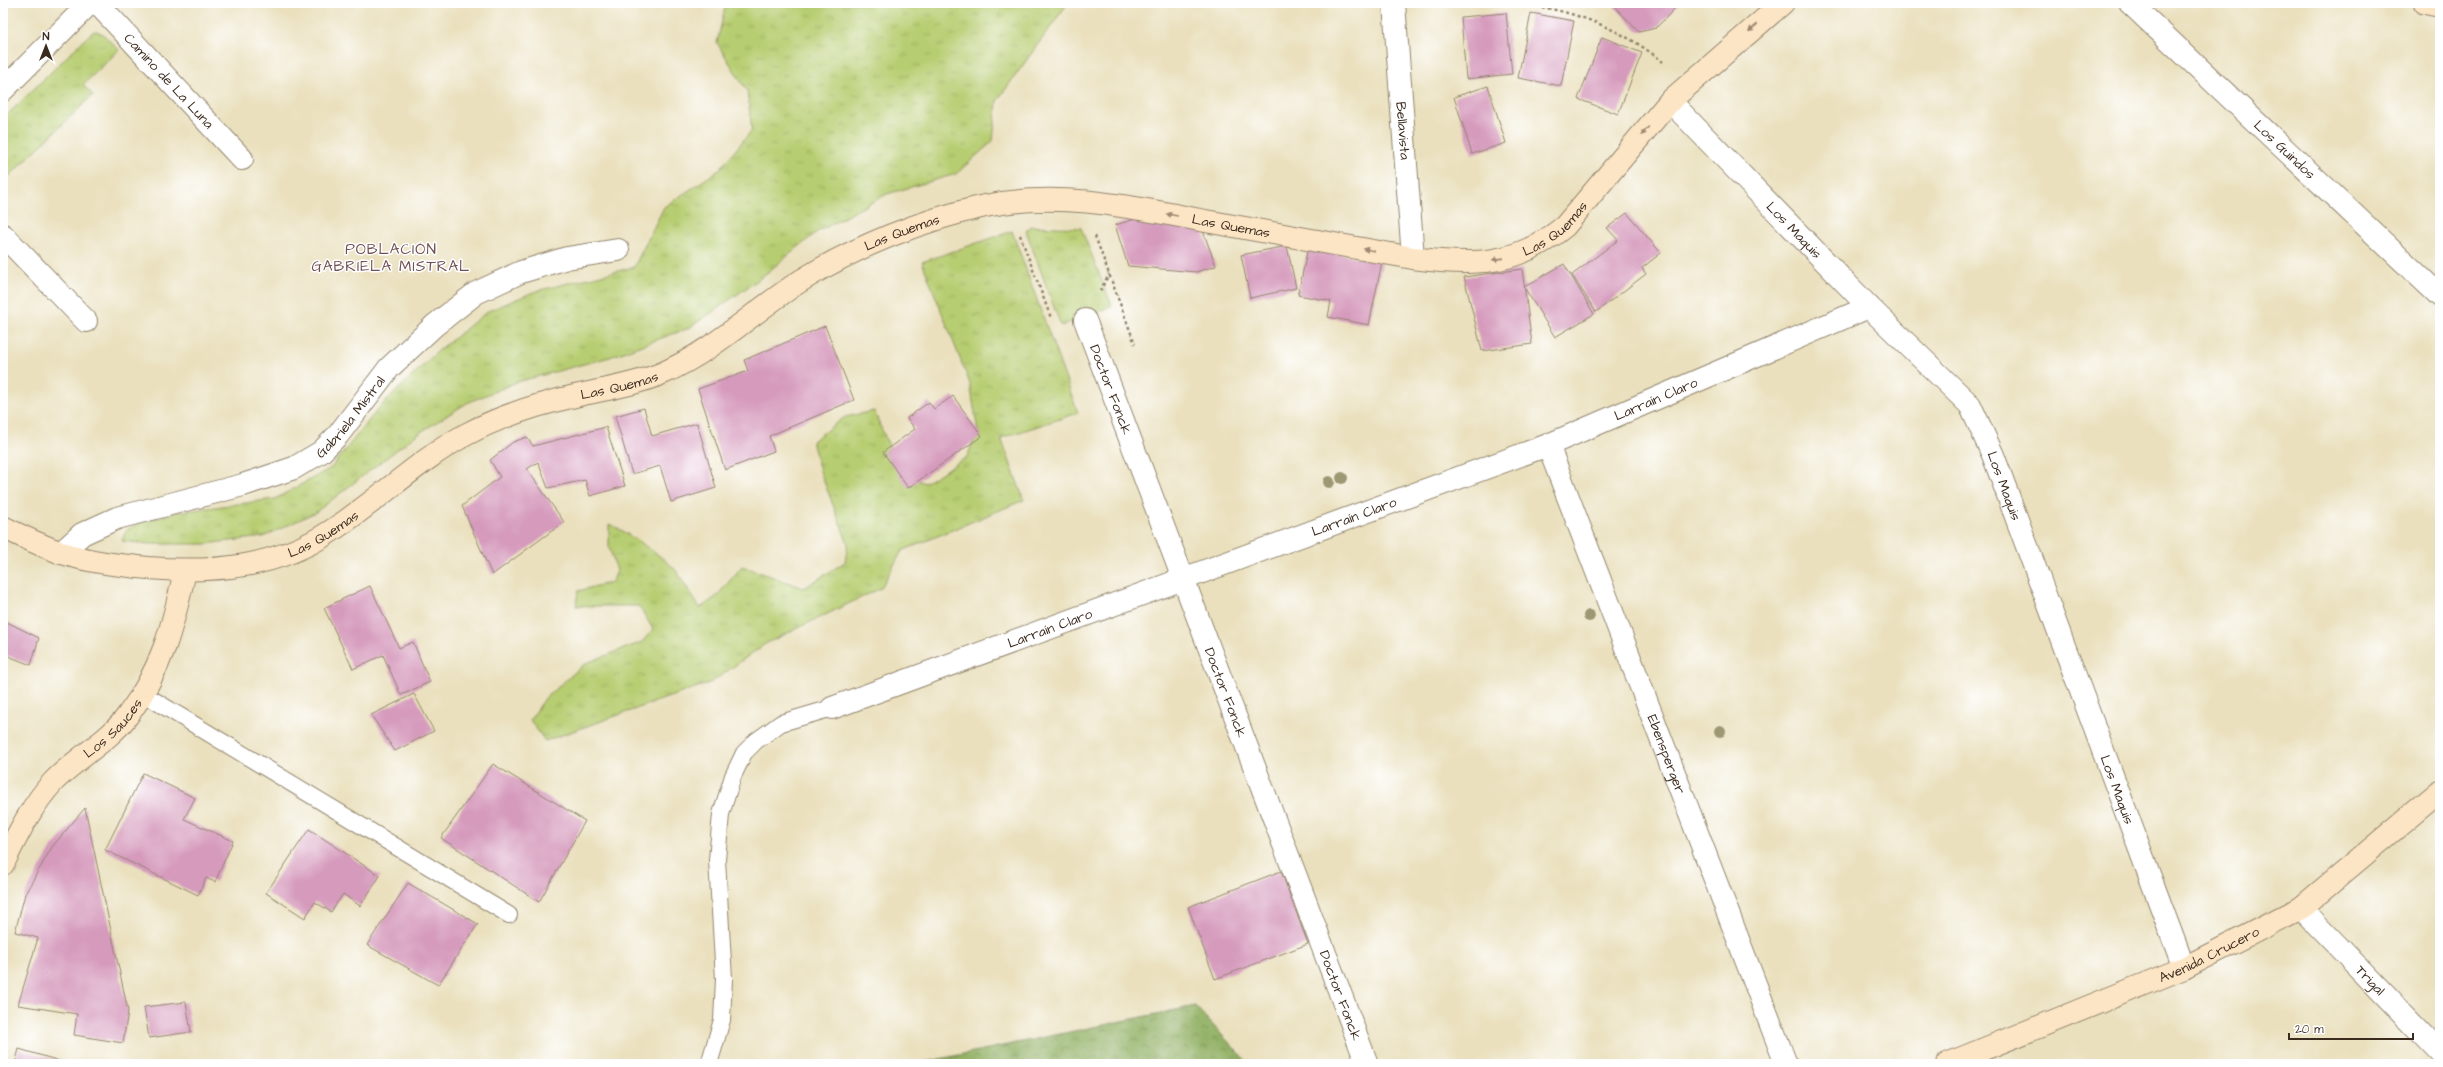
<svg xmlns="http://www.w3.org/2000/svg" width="2443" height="1067" font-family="'Architects Daughter',sans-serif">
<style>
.grass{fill:url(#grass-tufts);stroke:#797c48}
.forest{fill:url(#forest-crowns);stroke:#666d40}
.building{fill:#d59abc}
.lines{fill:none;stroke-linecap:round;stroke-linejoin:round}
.lane-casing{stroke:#92856e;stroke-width:18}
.street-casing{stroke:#92856e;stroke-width:24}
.secondary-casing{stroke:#92856e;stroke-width:24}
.path{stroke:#92856e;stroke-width:2.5;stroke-dasharray:3 3;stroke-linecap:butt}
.lane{stroke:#fff;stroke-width:16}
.street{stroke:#fff;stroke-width:22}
.secondary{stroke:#fce5c4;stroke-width:22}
.tree{fill:#9e9773}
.oneway{fill:#9c8871}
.labels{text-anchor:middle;stroke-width:3;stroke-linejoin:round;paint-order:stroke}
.street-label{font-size:14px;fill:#3b2a1e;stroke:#fff}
.neighbourhood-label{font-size:15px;letter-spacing:1px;fill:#715155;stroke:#fff}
</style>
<defs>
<pattern id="grass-tufts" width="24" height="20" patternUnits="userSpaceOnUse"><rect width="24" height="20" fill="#b7cd71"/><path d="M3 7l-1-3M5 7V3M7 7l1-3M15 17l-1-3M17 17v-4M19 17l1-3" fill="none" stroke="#9eb061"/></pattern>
<pattern id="forest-crowns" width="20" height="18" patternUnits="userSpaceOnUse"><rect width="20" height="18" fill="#91b063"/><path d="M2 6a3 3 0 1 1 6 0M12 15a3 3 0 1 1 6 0" fill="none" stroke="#788f51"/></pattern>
</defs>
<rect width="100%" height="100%" fill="#fff"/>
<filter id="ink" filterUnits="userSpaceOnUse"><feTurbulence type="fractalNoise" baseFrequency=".025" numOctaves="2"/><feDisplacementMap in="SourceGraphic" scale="8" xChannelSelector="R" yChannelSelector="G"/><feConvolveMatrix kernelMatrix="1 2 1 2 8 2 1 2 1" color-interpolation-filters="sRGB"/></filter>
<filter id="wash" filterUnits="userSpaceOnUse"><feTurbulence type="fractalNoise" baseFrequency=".012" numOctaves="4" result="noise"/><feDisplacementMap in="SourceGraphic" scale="16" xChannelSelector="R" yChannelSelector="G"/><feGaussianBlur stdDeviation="0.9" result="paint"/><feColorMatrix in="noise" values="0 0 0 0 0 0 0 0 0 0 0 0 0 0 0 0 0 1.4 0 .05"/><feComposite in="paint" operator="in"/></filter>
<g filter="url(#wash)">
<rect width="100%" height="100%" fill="#eae0bd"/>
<path class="grass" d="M726,3H1068L997,101L993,141L956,174L887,194L817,232L758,280L689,328L610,357L517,382L467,403L416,435L316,512L263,537L205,544H150L122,541L126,530L142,522L178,512L275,499L331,468L377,410L438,351L488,311L536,291L634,267L664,207L719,170L752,130L747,91L717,43Z
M96,31L103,34L119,50L83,85L93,95L3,182V119L92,32Z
M1031,226L1081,228L1112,306L1061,326L1026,231Z
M1012,231L1078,413L1001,438L1024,500L902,551L881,588L765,644L712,682L545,741L530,720L546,697L586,663L642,642L653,629L639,606H576L578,591L612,582L617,571L609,547V524C623,530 669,560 677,572C685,584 692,596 700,608L716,597L742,566L804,588L845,562L848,544L820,471L812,441L845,417L874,411L901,474L925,483L967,457L978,431L970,384L922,262Z"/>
<path class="forest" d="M1195,1006L1249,1064H920V1063Z"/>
<g id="blocks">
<path class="building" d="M1611,3H1680L1656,28L1639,32Z
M1506,13L1512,74L1466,79L1461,17Z
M1531,13L1574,21L1561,86L1518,78Z
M1602,37L1642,53L1618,114L1578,99Z
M1488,86L1506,143L1472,154L1454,97Z
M1627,213L1661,253L1642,268L1646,274L1596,312L1572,275L1618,240L1607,228Z
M1139,218L1203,231L1216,266L1196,272L1128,266L1115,225Z
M1287,246L1296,288L1250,298L1241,255Z
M1308,247L1382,262L1369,325L1328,317L1331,301L1298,295Z
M1564,264L1594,314L1555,337L1524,287Z
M1522,269L1532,344L1482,351L1464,277Z
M825,326L854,400L769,436L774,451L725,470L698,389L748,371L744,360Z
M953,396L982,436L908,488L883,452L915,429L907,418L929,402L934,409Z
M644,408L652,436L697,423L716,488L671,502L660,466L632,474L615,416Z
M606,427L625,486L590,496L585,480L548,488L538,462L527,469L564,522L492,575L462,506L500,477L490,460L513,442L527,437L533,446Z
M370,586L399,648L413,642L430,682L401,695L383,655L353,669L324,608Z
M3,620L39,638L31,665L3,654Z
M414,694L434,731L395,751L371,715Z
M493,764L585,821L539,902L441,838Z
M143,773L195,798L184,819L233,841L215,882L206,878L198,895L105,850Z
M85,808L128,1011L123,1043L74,1035L77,1014L18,1005L38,938L15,932L25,894L52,847Z
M309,829L380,876L360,906L343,894L331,912L315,902L305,918L266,893Z
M1281,871L1308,944L1215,979L1188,907Z
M408,883L478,924L438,985L367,945Z
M186,1002L191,1032L149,1038L144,1007Z
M19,1049L70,1064H15Z"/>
</g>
</g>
<g filter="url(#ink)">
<use href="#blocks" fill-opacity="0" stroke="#92856e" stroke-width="1"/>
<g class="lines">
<defs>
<path id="lane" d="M142,693L509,915
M709,1064L722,1020L724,979L717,860L721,814L733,776L744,753L756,741L781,723L832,708"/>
<g id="street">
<path id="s1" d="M97,3L242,159"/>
<path id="s2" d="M1394,3L1413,258"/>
<path id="s3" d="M2130,3L2440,296"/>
<path d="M3,90L90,3"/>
<path id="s4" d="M1670,101L1869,307L1970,405L1993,455L2184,968"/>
<path d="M3,235L86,321"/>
<path id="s5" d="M1085,320L1367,1064"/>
<path id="s6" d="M1548,445L1786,1064"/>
<path id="s7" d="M61,553L82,534L117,518L243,485L294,468L321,452L338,435L389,368L435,325L476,293L521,272L567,258L618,250"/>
<path id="s8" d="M832,708L1548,445L1869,307"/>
<path id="s9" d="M2301,908L2440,1052"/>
</g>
<g id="secondary">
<path d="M2425,3L2440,6"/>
<path id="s10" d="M3,527C21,536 40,545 59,552C88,562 118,565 148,568C213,573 276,568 331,531C378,501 418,460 467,434C499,417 539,404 575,396C604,389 635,385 663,373C715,350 755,310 802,280C857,246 922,220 985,206C1061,190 1136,208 1211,222C1278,234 1346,246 1413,258C1473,266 1517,266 1565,226L1670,101L1783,3"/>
<path id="s11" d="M3,864C17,836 31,806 53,782C74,760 111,739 128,715C162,670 173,625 185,571"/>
<path id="s12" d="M1947,1064L2184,968L2301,908L2440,791"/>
</g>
</defs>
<use href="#lane" class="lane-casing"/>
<use href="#street" class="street-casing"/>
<use href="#secondary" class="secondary-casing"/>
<path class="path" d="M1506,3C1563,6 1619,26 1663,62
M1020,235L1051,318
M1095,236L1135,344
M1100,291L1109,274"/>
<use href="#lane" class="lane"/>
<use href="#street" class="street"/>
<use href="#secondary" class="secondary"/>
</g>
<g class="tree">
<circle cx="1342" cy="478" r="6"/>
<circle cx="1329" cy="482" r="6"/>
<circle cx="1589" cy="616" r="6"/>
<circle cx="1720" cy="731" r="6"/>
</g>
<defs><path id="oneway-solid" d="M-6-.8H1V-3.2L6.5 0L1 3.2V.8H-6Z"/></defs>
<g class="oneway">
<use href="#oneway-solid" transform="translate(1753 28) rotate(139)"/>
<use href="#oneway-solid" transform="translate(1645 131) rotate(130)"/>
<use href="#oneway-solid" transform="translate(1172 215) rotate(-170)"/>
<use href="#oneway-solid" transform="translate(1369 250) rotate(-170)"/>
<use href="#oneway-solid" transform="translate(1498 259) rotate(172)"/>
</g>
</g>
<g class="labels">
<g class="street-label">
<text dy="5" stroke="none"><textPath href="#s1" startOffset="106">Camino de La Luna</textPath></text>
<text dy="5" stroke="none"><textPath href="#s2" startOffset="128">Bellavista</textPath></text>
<text dy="5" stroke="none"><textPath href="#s3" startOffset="213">Los Guindos</textPath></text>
<text dy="5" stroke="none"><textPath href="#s10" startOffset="1330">Las Quemas</textPath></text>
<text dy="5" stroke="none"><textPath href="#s10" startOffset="1666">Las Quemas</textPath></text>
<text dy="5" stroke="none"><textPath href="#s4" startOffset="179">Los Maquis</textPath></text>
<text dy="5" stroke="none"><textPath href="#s10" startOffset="994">Las Quemas</textPath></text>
<text dy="5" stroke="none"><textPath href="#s10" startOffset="670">Las Quemas</textPath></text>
<text dy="5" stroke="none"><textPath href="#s5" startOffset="74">Doctor Fonck</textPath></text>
<text dy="5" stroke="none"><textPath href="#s8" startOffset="880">Larraín Claro</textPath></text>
<text dy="5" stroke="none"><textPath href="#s7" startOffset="328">Gabriela Mistral</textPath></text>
<text dy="5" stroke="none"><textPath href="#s4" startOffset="515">Los Maquis</textPath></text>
<text dy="5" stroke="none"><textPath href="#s8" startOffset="556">Larraín Claro</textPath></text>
<text dy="5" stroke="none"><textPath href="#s10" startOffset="334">Las Quemas</textPath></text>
<text dy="5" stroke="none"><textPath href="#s8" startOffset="232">Larraín Claro</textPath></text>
<text dy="5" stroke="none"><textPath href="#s5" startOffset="398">Doctor Fonck</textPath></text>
<text dy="5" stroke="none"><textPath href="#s11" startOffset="177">Los Sauces</textPath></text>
<text dy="5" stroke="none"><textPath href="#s6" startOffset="331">Ebensperger</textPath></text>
<text dy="5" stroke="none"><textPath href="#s4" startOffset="839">Los Maquis</textPath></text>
<text dy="5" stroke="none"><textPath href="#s12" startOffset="284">Avenida Crucero</textPath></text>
<text dy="5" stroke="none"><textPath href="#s9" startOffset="100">Trigal</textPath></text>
<text dy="5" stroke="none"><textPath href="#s5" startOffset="722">Doctor Fonck</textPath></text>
</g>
<g class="neighbourhood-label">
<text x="391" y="254">POBLACIÓN<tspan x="391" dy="17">GABRIELA MISTRAL</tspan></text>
</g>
</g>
<rect width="2443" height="1067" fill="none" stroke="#fff" stroke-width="16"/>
<g transform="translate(46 46)" stroke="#ffffff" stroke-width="3" paint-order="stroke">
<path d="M0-3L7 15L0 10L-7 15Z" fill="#3b2a1e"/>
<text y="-6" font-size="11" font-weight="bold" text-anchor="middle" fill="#3b2a1e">N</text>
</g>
<path d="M2289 1033v6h124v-6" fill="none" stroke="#3b2a1e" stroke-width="2"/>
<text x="2295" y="1033" font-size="12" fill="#3b2a1e" stroke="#ffffff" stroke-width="3" paint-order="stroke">20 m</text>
</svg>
